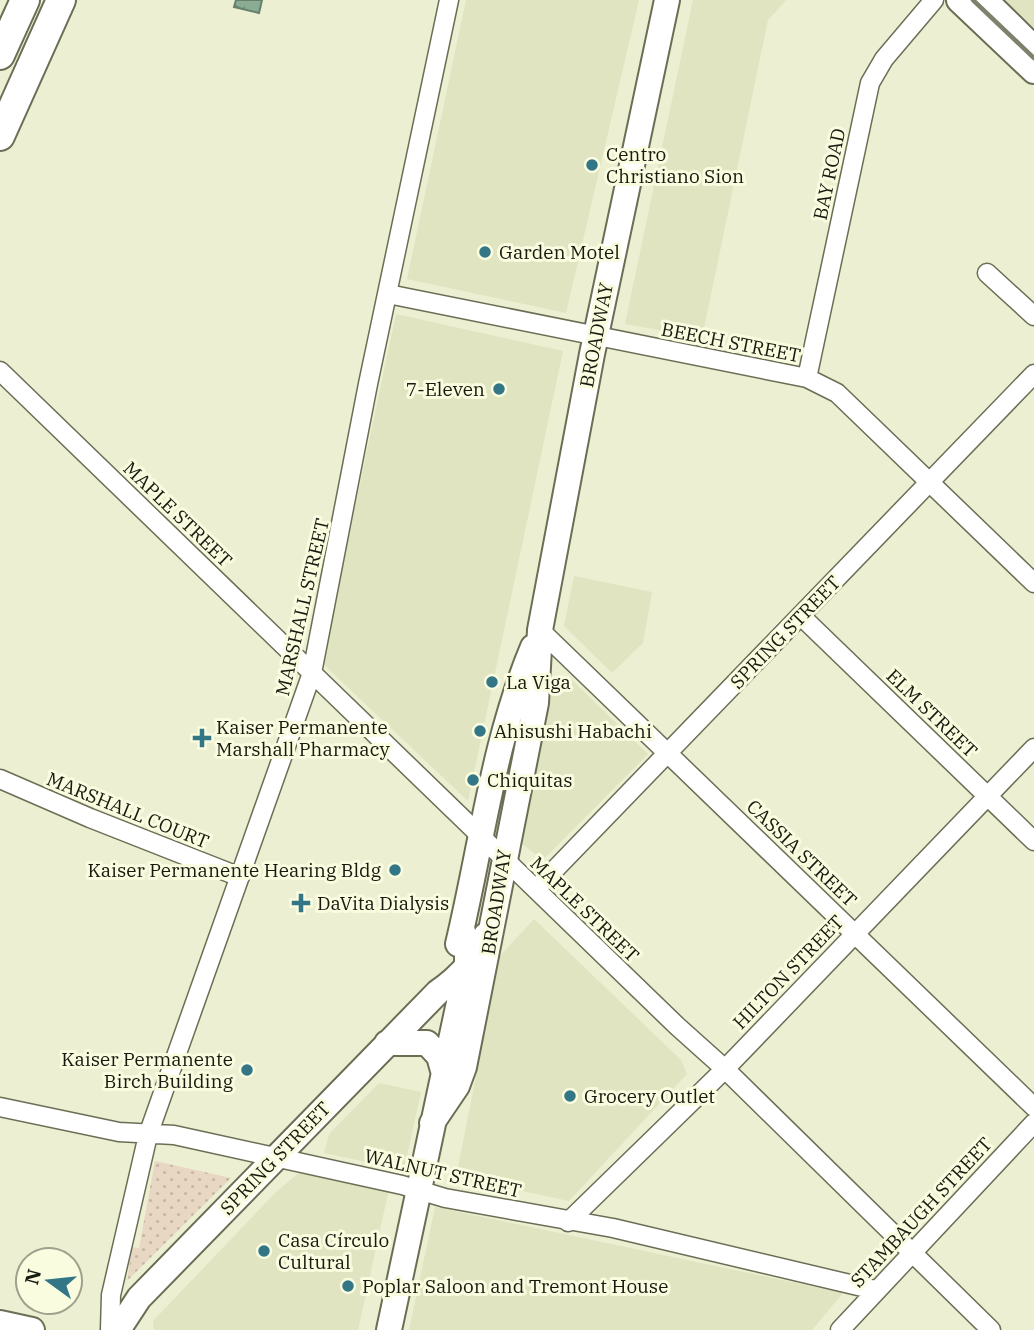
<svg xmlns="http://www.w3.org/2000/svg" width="1034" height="1330" font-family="'IBM Plex Serif',serif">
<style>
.built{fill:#e0e4c0}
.park{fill:url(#park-dots)}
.water{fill:url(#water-ripples);stroke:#67806b;stroke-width:2}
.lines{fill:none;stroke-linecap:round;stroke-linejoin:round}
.street-casing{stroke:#6b6e55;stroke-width:21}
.secondary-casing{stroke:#6b6e55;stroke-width:28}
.primary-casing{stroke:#6b6e55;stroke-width:32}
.street{stroke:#fff;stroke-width:18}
.secondary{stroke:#fff;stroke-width:24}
.primary{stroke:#fff;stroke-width:28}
.rail{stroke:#7f816d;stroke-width:4.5}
.poi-dot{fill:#337786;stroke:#f9fcdf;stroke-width:2.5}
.labels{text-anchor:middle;stroke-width:6;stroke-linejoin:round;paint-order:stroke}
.poi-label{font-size:19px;fill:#18190f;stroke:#f9fcdf;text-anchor:start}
.street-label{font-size:19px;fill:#18190f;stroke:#f9fcdf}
</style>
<defs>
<pattern id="park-dots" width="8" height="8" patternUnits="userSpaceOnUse" patternTransform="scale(1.75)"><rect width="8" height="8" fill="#e8d7c3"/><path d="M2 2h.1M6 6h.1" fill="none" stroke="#c6b8a6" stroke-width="1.8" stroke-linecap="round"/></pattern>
<pattern id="water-ripples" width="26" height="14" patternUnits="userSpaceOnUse" patternTransform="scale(1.75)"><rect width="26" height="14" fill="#89ac93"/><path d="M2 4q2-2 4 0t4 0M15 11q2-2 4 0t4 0" fill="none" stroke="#6f8b76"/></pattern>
</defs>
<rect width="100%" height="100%" fill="#ecefd2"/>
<path class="built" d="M466,0H639L566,313L407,279Z
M693,0H786L768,20L702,338L625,324Z
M1005,0H1034V28Z
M396,314L563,351L468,801L322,663Z
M574,576L652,592L643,643L612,673L564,626Z
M569,677L648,754L543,860L522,844L553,681Z
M534,919L681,1060L687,1074L569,1201L456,1177L500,956Z
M379,1083L421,1092L404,1170L324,1153L329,1134Z
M301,1171L389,1189L358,1330H154L153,1321L275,1193Z
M435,1207L564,1234L843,1293L812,1330H409Z"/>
<path class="park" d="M155,1161L231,1178L127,1281L132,1247L139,1248Z"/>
<path class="water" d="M236,0H262L259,13L234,7Z"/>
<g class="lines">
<defs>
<path id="street" d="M987,273L1034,316
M388,294L807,378L837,393L1034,583
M0,371L677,1026L725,1069L991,1330
M807,378L870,83L884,59L934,0
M801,616L1034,841
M540,630L1034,1107
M0,779L90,818L240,877
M536,889L1034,374
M0,1107L119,1132L174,1135L402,1185L445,1198L613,1228L875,1290
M568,1222L725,1069L1034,748
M110,1330L111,1295L148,1135L312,673L368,384L449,0
M840,1330L1034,1123"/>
<path id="secondary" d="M959,0L1034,71
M985,0L1034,48
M458,944C482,844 493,742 533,647
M387,1043H427L439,1056L444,1074
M432,1123L457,1086L464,1067L536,703L540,630L592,354L667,0
M0,1323L32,1330
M118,1330L139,1298L438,992C458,978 477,958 486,935
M389,1330L467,965V946L462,928"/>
<path id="primary" d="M0,55L25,0
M0,136L61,0"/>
</defs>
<use href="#street" class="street-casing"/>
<use href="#secondary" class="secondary-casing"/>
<use href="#primary" class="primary-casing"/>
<use href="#street" class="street"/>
<use href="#secondary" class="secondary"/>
<use href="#primary" class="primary"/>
<path class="rail" d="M973,0L1034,58"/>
</g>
<g class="poi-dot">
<circle cx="592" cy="165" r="7"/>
<circle cx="485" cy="252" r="7"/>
<circle cx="499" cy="389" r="7"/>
<circle cx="492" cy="682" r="7"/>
<circle cx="480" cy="731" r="7"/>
<path d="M198.5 727.5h7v7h7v7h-7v7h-7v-7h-7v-7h7z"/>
<circle cx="473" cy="780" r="7"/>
<circle cx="395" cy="870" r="7"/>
<path d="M297.5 892.5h7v7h7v7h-7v7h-7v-7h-7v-7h7z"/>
<circle cx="247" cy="1070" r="7"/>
<circle cx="570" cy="1096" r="7"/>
<circle cx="264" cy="1251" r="7"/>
<circle cx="348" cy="1286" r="7"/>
</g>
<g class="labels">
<g class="poi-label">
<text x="606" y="161">Centro<tspan x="606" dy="22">Christiano Sion</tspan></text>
<text x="499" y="259">Garden Motel</text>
<text x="485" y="396" text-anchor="end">7-Eleven</text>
<text x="506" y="689">La Viga</text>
<text x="216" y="734">Kaiser Permanente<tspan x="216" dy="22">Marshall Pharmacy</tspan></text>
<text x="494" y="738">Ahisushi Habachi</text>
<text x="487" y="787">Chiquitas</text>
<text x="381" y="877" text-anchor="end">Kaiser Permanente Hearing Bldg</text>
<text x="317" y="910">DaVita Dialysis</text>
<text x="233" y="1066" text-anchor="end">Kaiser Permanente<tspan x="233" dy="22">Birch Building</tspan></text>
<text x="584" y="1103">Grocery Outlet</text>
<text x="278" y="1247">Casa Círculo<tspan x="278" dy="22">Cultural</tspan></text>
<text x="362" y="1293">Poplar Saloon and Tremont House</text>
</g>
<g class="street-label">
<text transform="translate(829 174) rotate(-78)" y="7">BAY ROAD</text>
<text transform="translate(596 335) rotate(-79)" y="7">BROADWAY</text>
<text transform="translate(731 342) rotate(11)" y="7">BEECH STREET</text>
<text transform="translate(178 514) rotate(44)" y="7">MAPLE STREET</text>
<text transform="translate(302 607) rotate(-77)" y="7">MARSHALL STREET</text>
<text transform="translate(785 632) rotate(-46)" y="7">SPRING STREET</text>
<text transform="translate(932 713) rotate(44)" y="7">ELM STREET</text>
<text transform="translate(128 810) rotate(22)" y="7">MARSHALL COURT</text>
<text transform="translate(802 853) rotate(44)" y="7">CASSIA STREET</text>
<text transform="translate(496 902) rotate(-81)" y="7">BROADWAY</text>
<text transform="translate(585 909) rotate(44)" y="7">MAPLE STREET</text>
<text transform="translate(788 972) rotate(-46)" y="7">HILTON STREET</text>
<text transform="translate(275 1158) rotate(-46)" y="7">SPRING STREET</text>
<text transform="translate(443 1173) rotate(13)" y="7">WALNUT STREET</text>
<text transform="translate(921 1212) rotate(-47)" y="7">STAMBAUGH STREET</text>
</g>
</g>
<g transform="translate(49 1281) rotate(285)"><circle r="33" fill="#f9fcdf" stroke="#9fa18c" stroke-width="2"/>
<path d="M0-5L12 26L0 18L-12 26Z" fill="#337786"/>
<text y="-10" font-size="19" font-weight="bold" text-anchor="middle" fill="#18190f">N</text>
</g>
</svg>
